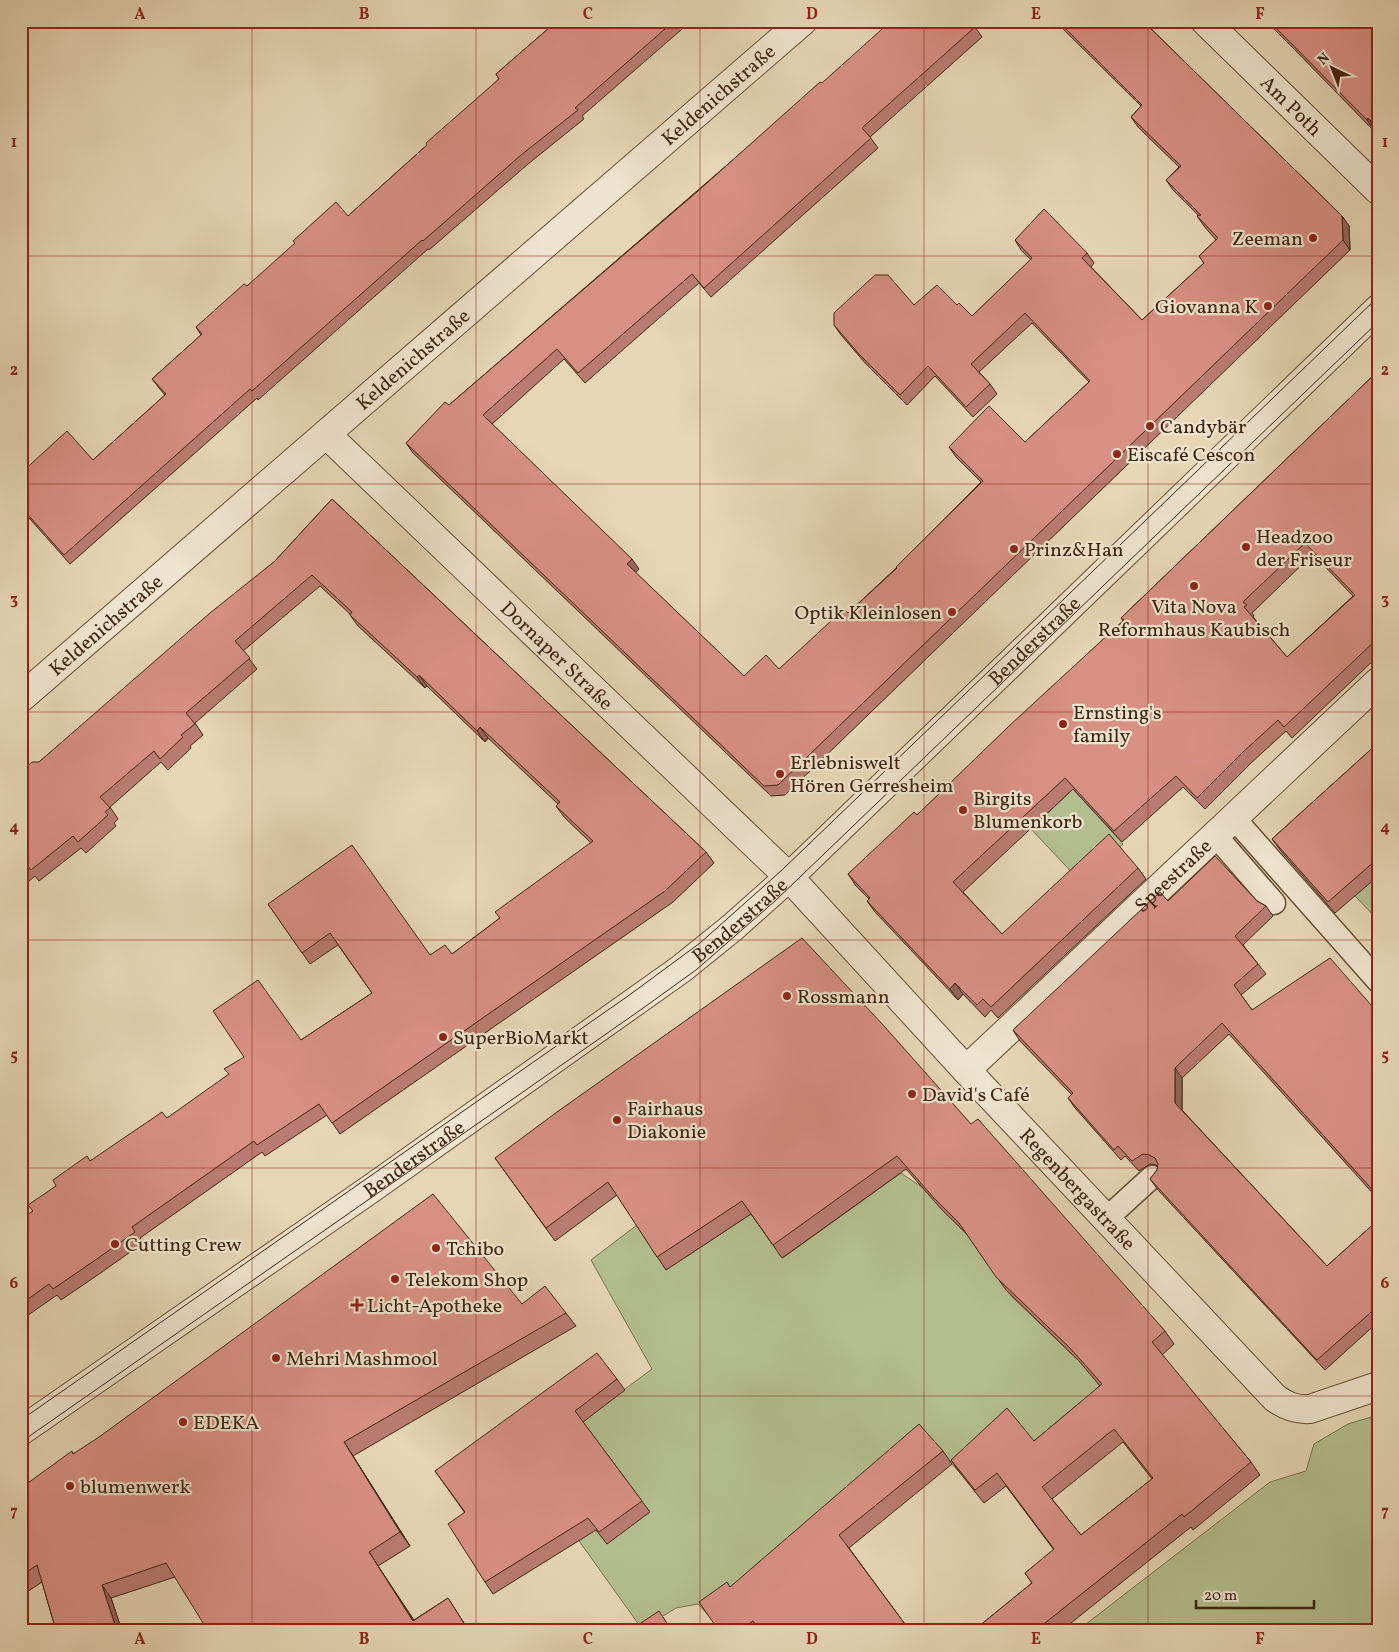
<svg xmlns="http://www.w3.org/2000/svg" width="1399" height="1652" font-family="Vollkorn,serif">
<style>
.green{fill:#b3be8e;stroke:#7a724e}
.lines{fill:none;stroke-linecap:round;stroke-linejoin:round}
.service-casing{stroke:#6a5138;stroke-width:25}
.minor-casing{stroke:#6a5138;stroke-width:30}
.tertiary-casing{stroke:#6a5138;stroke-width:30}
.service{stroke:#efe4cf;stroke-width:22}
.minor{stroke:#efe4cf;stroke-width:28}
.tertiary{stroke:#efe4cf;stroke-width:28}
.tram{stroke:#40250e;stroke-width:1}
.wall{fill:#ba7c72;stroke:#40250e;fill-rule:evenodd}
.shaded-wall{fill:#97655c;stroke:#40250e}
.building{fill:#d89084;stroke:#40250e;fill-rule:evenodd}
.grid{fill:none;stroke:#8f2418;stroke-width:1;stroke-opacity:0.55}
.poi-dot{fill:#8f2418;stroke:#efe4cf;stroke-width:2}
.labels{text-anchor:middle;stroke-width:4.5;stroke-linejoin:round;paint-order:stroke}
.street-label{font-size:20px;fill:#40250e;stroke:#efe4cf}
.poi-label{font-size:20px;fill:#40250e;stroke:#efe4cf;text-anchor:start}
.neatline{fill:none;stroke:#8f2418;stroke-width:2}
.grid-label{font-size:16px;text-anchor:middle;font-weight:bold;fill:#8f2418}
</style>
<rect width="100%" height="100%" fill="#e6d6b5"/>
<filter id="stains"><feTurbulence type="fractalNoise" baseFrequency=".004" numOctaves="4"/><feColorMatrix values="0 0 0 0 .2 0 0 0 0 .09 0 0 0 0 .02 0 0 0 .5 -.17"/></filter>
<radialGradient id="worn" r=".72"><stop offset=".6" stop-color="#630" stop-opacity="0"/><stop offset="1" stop-color="#630" stop-opacity=".3"/></radialGradient>
<path class="green" d="M1073,789L1123,844L1079,880L1031,829Z
M1378,876V920L1355,896Z
M901,1173L923,1188L968,1236L1001,1283L1013,1298L1079,1361L1120,1392L1043,1454L1016,1421L960,1473L928,1438L708,1615L698,1604L676,1608L642,1629L524,1464L652,1369L591,1260L637,1225L666,1270L751,1214L783,1258Z
M1378,1415V1631H1077L1270,1482L1306,1471L1314,1444L1348,1424Z"/>
<g class="lines">
<defs>
<path id="service" d="M1233,817L1378,981
M1215,835L1274,903
M1106,1219L1152,1177"/>
<g id="minor">
<path id="s1" d="M1205,21L1378,190"/>
<path id="s2" d="M326,434L789,877L966,1070L1275,1398C1286,1406 1296,1410 1310,1409L1378,1386"/>
<path id="s3" d="M21,698L803,21"/>
<path id="s4" d="M966,1070L1378,682"/>
</g>
<g id="tertiary">
<path id="s5" d="M21,1431L372,1188L681,969L733,927L789,877L1378,309"/>
</g>
</defs>
<use href="#service" class="service-casing"/>
<use href="#minor" class="minor-casing"/>
<use href="#tertiary" class="tertiary-casing"/>
<use href="#service" class="service"/>
<use href="#minor" class="minor"/>
<use href="#tertiary" class="tertiary"/>
<path class="tram" d="M21,1420L628,996L700,943L782,870L1378,297
M21,1442L639,1011L696,970L775,901L1378,322"/>
</g>
<path class="wall" d="M557,21H696L691,26L689,23L582,116L584,119L528,164L429,250L428,249L258,400L257,398L70,564L21,509V473L93,460L165,395L159,388L152,379L201,335L196,327L247,286L348,216L427,145L499,79L496,74Z
M1055,21H1143L1342,216L1349,226L1350,250L785,795L771,796L413,453L406,443L449,405L822,83L975,27L982,37L870,137L878,148L711,297L699,283L585,383L564,359L492,424L639,569L635,573L744,676L779,669L848,613L896,568L981,482L956,457L949,447L1025,442L1089,382L1032,323L979,372L990,384L997,394L973,417L935,376L907,405L866,364L841,335L834,325L914,305H957L972,316L1031,260L1021,250L1015,240L1087,253L1094,263L1091,267L1142,320L1204,263L1199,256L1216,240L1204,226L1197,216H1199L1173,190L1166,180L1179,167L1138,127L1131,117L1141,106Z
M1266,21H1366L1373,28L1378,23V131L1375,128L1374,131L1294,49Z
M1378,371V656L1292,738L1286,731L1251,763L1205,809L1183,787L1122,842L1073,789L963,892L1002,934L1138,868L1146,879L998,1018L991,1010L985,1017L963,994L958,1000L875,912L867,901L869,899L856,886L848,874L917,815L1123,621L1121,618ZM1313,554L1353,596L1287,657L1253,617L1254,616L1252,613Z
M332,499L706,852L714,863L673,902L340,1134L327,1115L265,1156L262,1152L140,1238L143,1243L102,1272L61,1300L57,1295L21,1320V1219L33,1211L56,1186L90,1161L167,1118L301,1040L372,993L338,945L310,964L268,904L430,955L452,954L500,918L591,843L564,817L556,806L558,804L488,738L485,742L427,686L425,688L358,626L350,615V614L320,586L243,651L257,669L195,723L203,735L190,746L191,748L168,770L161,762L110,807L118,819L114,823L116,826L86,853L81,848L39,881L35,876L21,888V772L39,762L275,561Z
M1378,743V876L1335,913L1280,850L1272,839Z
M1168,901H1257L1266,906L1273,916L1243,945L1258,964L1266,974L1241,995L1252,1010L1378,1013V1199L1229,1034L1182,1078V1110L1327,1266L1378,1220V1322L1325,1370L1158,1190L1150,1179L1157,1170L1158,1166L1156,1165L1150,1164L1139,1171L1125,1156L1121,1160L1075,1108L1068,1098L1072,1095L1020,1041L1013,1030Z
M971,1124L1165,1331L1174,1344L1162,1355L1251,1462L1260,1475L1193,1530L1191,1527L1061,1631H973L1032,1583L1025,1573L1054,1550L1006,1486L984,1503L960,1473L951,1460L1034,1441L1100,1386L1079,1361L1006,1290L968,1235L943,1211L906,1169L782,1258L751,1214L666,1270L617,1195L555,1241L495,1158ZM1123,1442L1152,1479L1081,1535L1052,1499Z
M522,1304L566,1313L576,1326L353,1456L410,1546L378,1566L414,1620L448,1598L469,1631L175,1577L111,1598L122,1631H56L42,1582L21,1596V1488L73,1454Z
M617,1379L625,1390L583,1422L650,1512L607,1544L596,1530L493,1594L485,1582L465,1513L435,1471Z
M943,1451L952,1464L849,1548L910,1631H719L730,1587Z"/>
<path class="shaded-wall" d="M1368,118L1375,128L1374,131L1367,120Z
M1342,216L1349,226L1350,250L1343,240Z
M632,559L639,569L634,574L627,564Z
M419,675L427,686L425,688L417,677Z
M480,727L488,738L485,742L477,731Z
M955,983L963,994L958,1000L950,989Z
M1175,1068L1182,1078V1113L1175,1103Z
M344,1442L353,1456L410,1546L400,1532Z
M369,1552L378,1566L420,1631L413,1621Z
M102,1585L111,1598L122,1631H117Z"/>
<path class="building" d="M557,21H674L575,108L578,110L521,155L423,241L422,240L252,391L250,389L64,555L21,507V473L67,431L93,460L166,394L152,379L202,334L196,327L244,284L247,286L295,243L293,241L336,202L348,216L427,145L426,143L499,79L496,74Z
M891,21H970L975,27L862,128L871,138L704,288L692,274L578,373L557,349L483,415L632,559L627,564L744,676L766,655L779,669L844,609L848,613L897,568L896,567L983,481L949,447L989,406L1025,442L1090,381L1025,313L971,364L990,384L966,407L928,366L900,395L859,354L834,325V313L875,275H888L914,305L937,285L957,305L959,303L972,316L1032,258L1015,240L1044,209L1087,253L1082,258L1142,320L1204,263L1199,256L1218,238L1197,216L1201,215L1166,180L1181,166L1131,117L1142,105L1058,21H1143L1342,216L1343,240L778,785L764,786L406,443L445,402L449,405L698,191L820,82L822,83Z
M1269,21H1366L1373,28L1378,23V128L1368,118L1367,120Z
M1378,371V638L1284,727L1278,720L1243,752L1197,798L1176,776L1114,831L1065,778L953,882L1002,934L1109,834L1138,868L991,1007L983,999L977,1005L955,983L950,989L867,901L870,898L848,874L914,812L917,815L1008,727L1124,620L1121,618ZM1305,543L1355,595L1287,657L1244,607L1247,605L1243,602Z
M332,499L706,852L665,891L332,1123L319,1104L257,1145L254,1141L132,1227L135,1232L94,1261L53,1289L49,1284L21,1304V1219L33,1211L28,1205L56,1186L53,1180L87,1156L90,1161L162,1112L167,1118L229,1074L224,1069L244,1057L213,1011L258,980L301,1040L372,993L330,933L302,953L268,904L352,845L430,955L445,945L452,954L500,918L495,912L593,841L556,806L560,802L480,727L477,731L419,675L417,677L350,615L352,612L312,575L235,641L250,658L186,713L195,724L181,735L183,737L160,759L154,751L100,797L110,808L105,812L108,815L78,842L73,836L31,870L27,865L21,870V772L32,762H39L210,613L275,561Z
M1378,743V850L1372,855L1376,860L1328,902L1272,839Z
M1215,856L1257,901L1266,906L1235,936L1258,964L1234,985L1252,1010L1330,958L1378,1013V1142L1377,1144L1378,1145V1196L1222,1023L1175,1068V1103L1327,1266L1378,1220V1306L1317,1360L1150,1179L1157,1170L1158,1164L1155,1158L1149,1155L1143,1154L1132,1161L1118,1146L1114,1150L1068,1098L1073,1093L1013,1030L1160,892L1168,901Z
M802,938L884,1026L971,1124L978,1119L1165,1331L1152,1342L1251,1462L1184,1517L1182,1514L1035,1631H973L1032,1583L1025,1573L1054,1549L997,1473L975,1490L951,1460L1007,1408L1034,1441L1102,1384L1070,1348L996,1277L959,1223L934,1198L897,1156L773,1245L742,1201L657,1257L608,1182L546,1228L495,1158L557,1112ZM1114,1429L1153,1478L1081,1535L1042,1487Z
M433,1194L522,1304L545,1286L566,1313L344,1442L400,1532L369,1552L413,1621L448,1598L469,1631H208L166,1563L102,1585L117,1631H76L74,1624L56,1630L37,1565L21,1576V1488L72,1451L73,1454L99,1437Z
M597,1353L617,1379L575,1411L642,1501L599,1532L588,1518L485,1582L448,1524L465,1512L435,1471Z
M919,1424L943,1451L839,1535L910,1631H760L753,1621L738,1631H719L699,1602L727,1582L730,1587Z
M659,1611L672,1631H629Z"/>
<path class="grid" d="M252,21V1631M476,21V1631M700,21V1631M924,21V1631M1148,21V1631M21,256H1378M21,484H1378M21,712H1378M21,940H1378M21,1168H1378M21,1396H1378"/>
<g class="poi-dot">
<circle cx="1313" cy="238" r="5"/>
<circle cx="1268" cy="306" r="5"/>
<circle cx="1150" cy="426" r="5"/>
<circle cx="1117" cy="454" r="5"/>
<circle cx="1246" cy="547" r="5"/>
<circle cx="1014" cy="549" r="5"/>
<circle cx="1194" cy="586" r="5"/>
<circle cx="952" cy="612" r="5"/>
<circle cx="1063" cy="724" r="5"/>
<circle cx="780" cy="774" r="5"/>
<circle cx="963" cy="810" r="5"/>
<circle cx="787" cy="996" r="5"/>
<circle cx="443" cy="1037" r="5"/>
<circle cx="912" cy="1094" r="5"/>
<circle cx="617" cy="1120" r="5"/>
<circle cx="115" cy="1244" r="5"/>
<circle cx="436" cy="1248" r="5"/>
<circle cx="395" cy="1279" r="5"/>
<path d="M354.5 1297.5h5v5h5v5h-5v5h-5v-5h-5v-5h5z"/>
<circle cx="276" cy="1358" r="5"/>
<circle cx="183" cy="1422" r="5"/>
<circle cx="70" cy="1486" r="5"/>
</g>
<g class="labels">
<g class="street-label">
<text dy="7" stroke="none"><textPath href="#s3" startOffset="922">Keldenichstraße</textPath></text>
<text dy="7" stroke="none"><textPath href="#s1" startOffset="121">Am Poth</textPath></text>
<text dy="7" stroke="none"><textPath href="#s3" startOffset="518">Keldenichstraße</textPath></text>
<text dy="7" stroke="none"><textPath href="#s3" startOffset="112">Keldenichstraße</textPath></text>
<text dy="7" stroke="none"><textPath href="#s5" startOffset="1288">Benderstraße</textPath></text>
<text dy="7" stroke="none"><textPath href="#s2" startOffset="320">Dornaper Straße</textPath></text>
<text dy="7" stroke="none"><textPath href="#s4" startOffset="284">Speestraße</textPath></text>
<text dy="7" stroke="none"><textPath href="#s5" startOffset="882">Benderstraße</textPath></text>
<text dy="7" stroke="none"><textPath href="#s5" startOffset="478">Benderstraße</textPath></text>
<text dy="7" stroke="none"><textPath href="#s2" startOffset="1066">Regenbergastraße</textPath></text>
</g>
<g class="poi-label">
<text x="1303" y="245" text-anchor="end">Zeeman</text>
<text x="1258" y="313" text-anchor="end">Giovanna K</text>
<text x="1160" y="433">Candybär</text>
<text x="1127" y="461">Eiscafé Cescon</text>
<text x="1256" y="543">Headzoo<tspan x="1256" dy="23">der Friseur</tspan></text>
<text x="1024" y="556">Prinz&amp;Han</text>
<text x="1194" y="613" text-anchor="middle">Vita Nova<tspan x="1194" dy="23">Reformhaus Kaubisch</tspan></text>
<text x="942" y="619" text-anchor="end">Optik Kleinlosen</text>
<text x="1073" y="719">Ernsting's<tspan x="1073" dy="23">family</tspan></text>
<text x="790" y="769">Erlebniswelt<tspan x="790" dy="23">Hören Gerresheim</tspan></text>
<text x="973" y="805">Birgits<tspan x="973" dy="23">Blumenkorb</tspan></text>
<text x="797" y="1003">Rossmann</text>
<text x="453" y="1044">SuperBioMarkt</text>
<text x="922" y="1101">David's Café</text>
<text x="627" y="1115">Fairhaus<tspan x="627" dy="23">Diakonie</tspan></text>
<text x="125" y="1251">Cutting Crew</text>
<text x="446" y="1255">Tchibo</text>
<text x="405" y="1286">Telekom Shop</text>
<text x="367" y="1312">Licht-Apotheke</text>
<text x="286" y="1365">Mehri Mashmool</text>
<text x="193" y="1429">EDEKA</text>
<text x="80" y="1493">blumenwerk</text>
</g>
</g>
<rect width="1399" height="1652" fill="none" stroke="#e6d6b5" stroke-width="55"/>
<g transform="translate(1332 68) rotate(317)" stroke="#efe4cf" stroke-width="4" paint-order="stroke">
<path d="M0-4L9 19L0 12L-9 19Z" fill="#40250e"/>
<text y="-8" font-size="14" font-weight="bold" text-anchor="middle" fill="#40250e">N</text>
</g>
<path d="M1196 1600v8h118v-8" fill="none" stroke="#40250e" stroke-width="2.5"/>
<text x="1204" y="1600" font-size="15" fill="#40250e" stroke="#efe4cf" stroke-width="4" paint-order="stroke">20 m</text>
<rect x="28" y="28" width="1344" height="1596" class="neatline"/>
<g class="grid-label">
<text x="140" y="19">A</text>
<text x="364" y="19">B</text>
<text x="588" y="19">C</text>
<text x="812" y="19">D</text>
<text x="1036" y="19">E</text>
<text x="1260" y="19">F</text>
<text x="14" y="147">1</text>
<text x="1385" y="147">1</text>
<text x="14" y="375">2</text>
<text x="1385" y="375">2</text>
<text x="14" y="604">3</text>
<text x="1385" y="604">3</text>
<text x="14" y="832">4</text>
<text x="1385" y="832">4</text>
<text x="14" y="1060">5</text>
<text x="1385" y="1060">5</text>
<text x="14" y="1288">6</text>
<text x="1385" y="1288">6</text>
<text x="14" y="1516">7</text>
<text x="1385" y="1516">7</text>
<text x="140" y="1644">A</text>
<text x="364" y="1644">B</text>
<text x="588" y="1644">C</text>
<text x="812" y="1644">D</text>
<text x="1036" y="1644">E</text>
<text x="1260" y="1644">F</text>
</g>
<rect width="100%" height="100%" filter="url(#stains)"/>
<rect width="100%" height="100%" fill="url(#worn)"/>
</svg>
